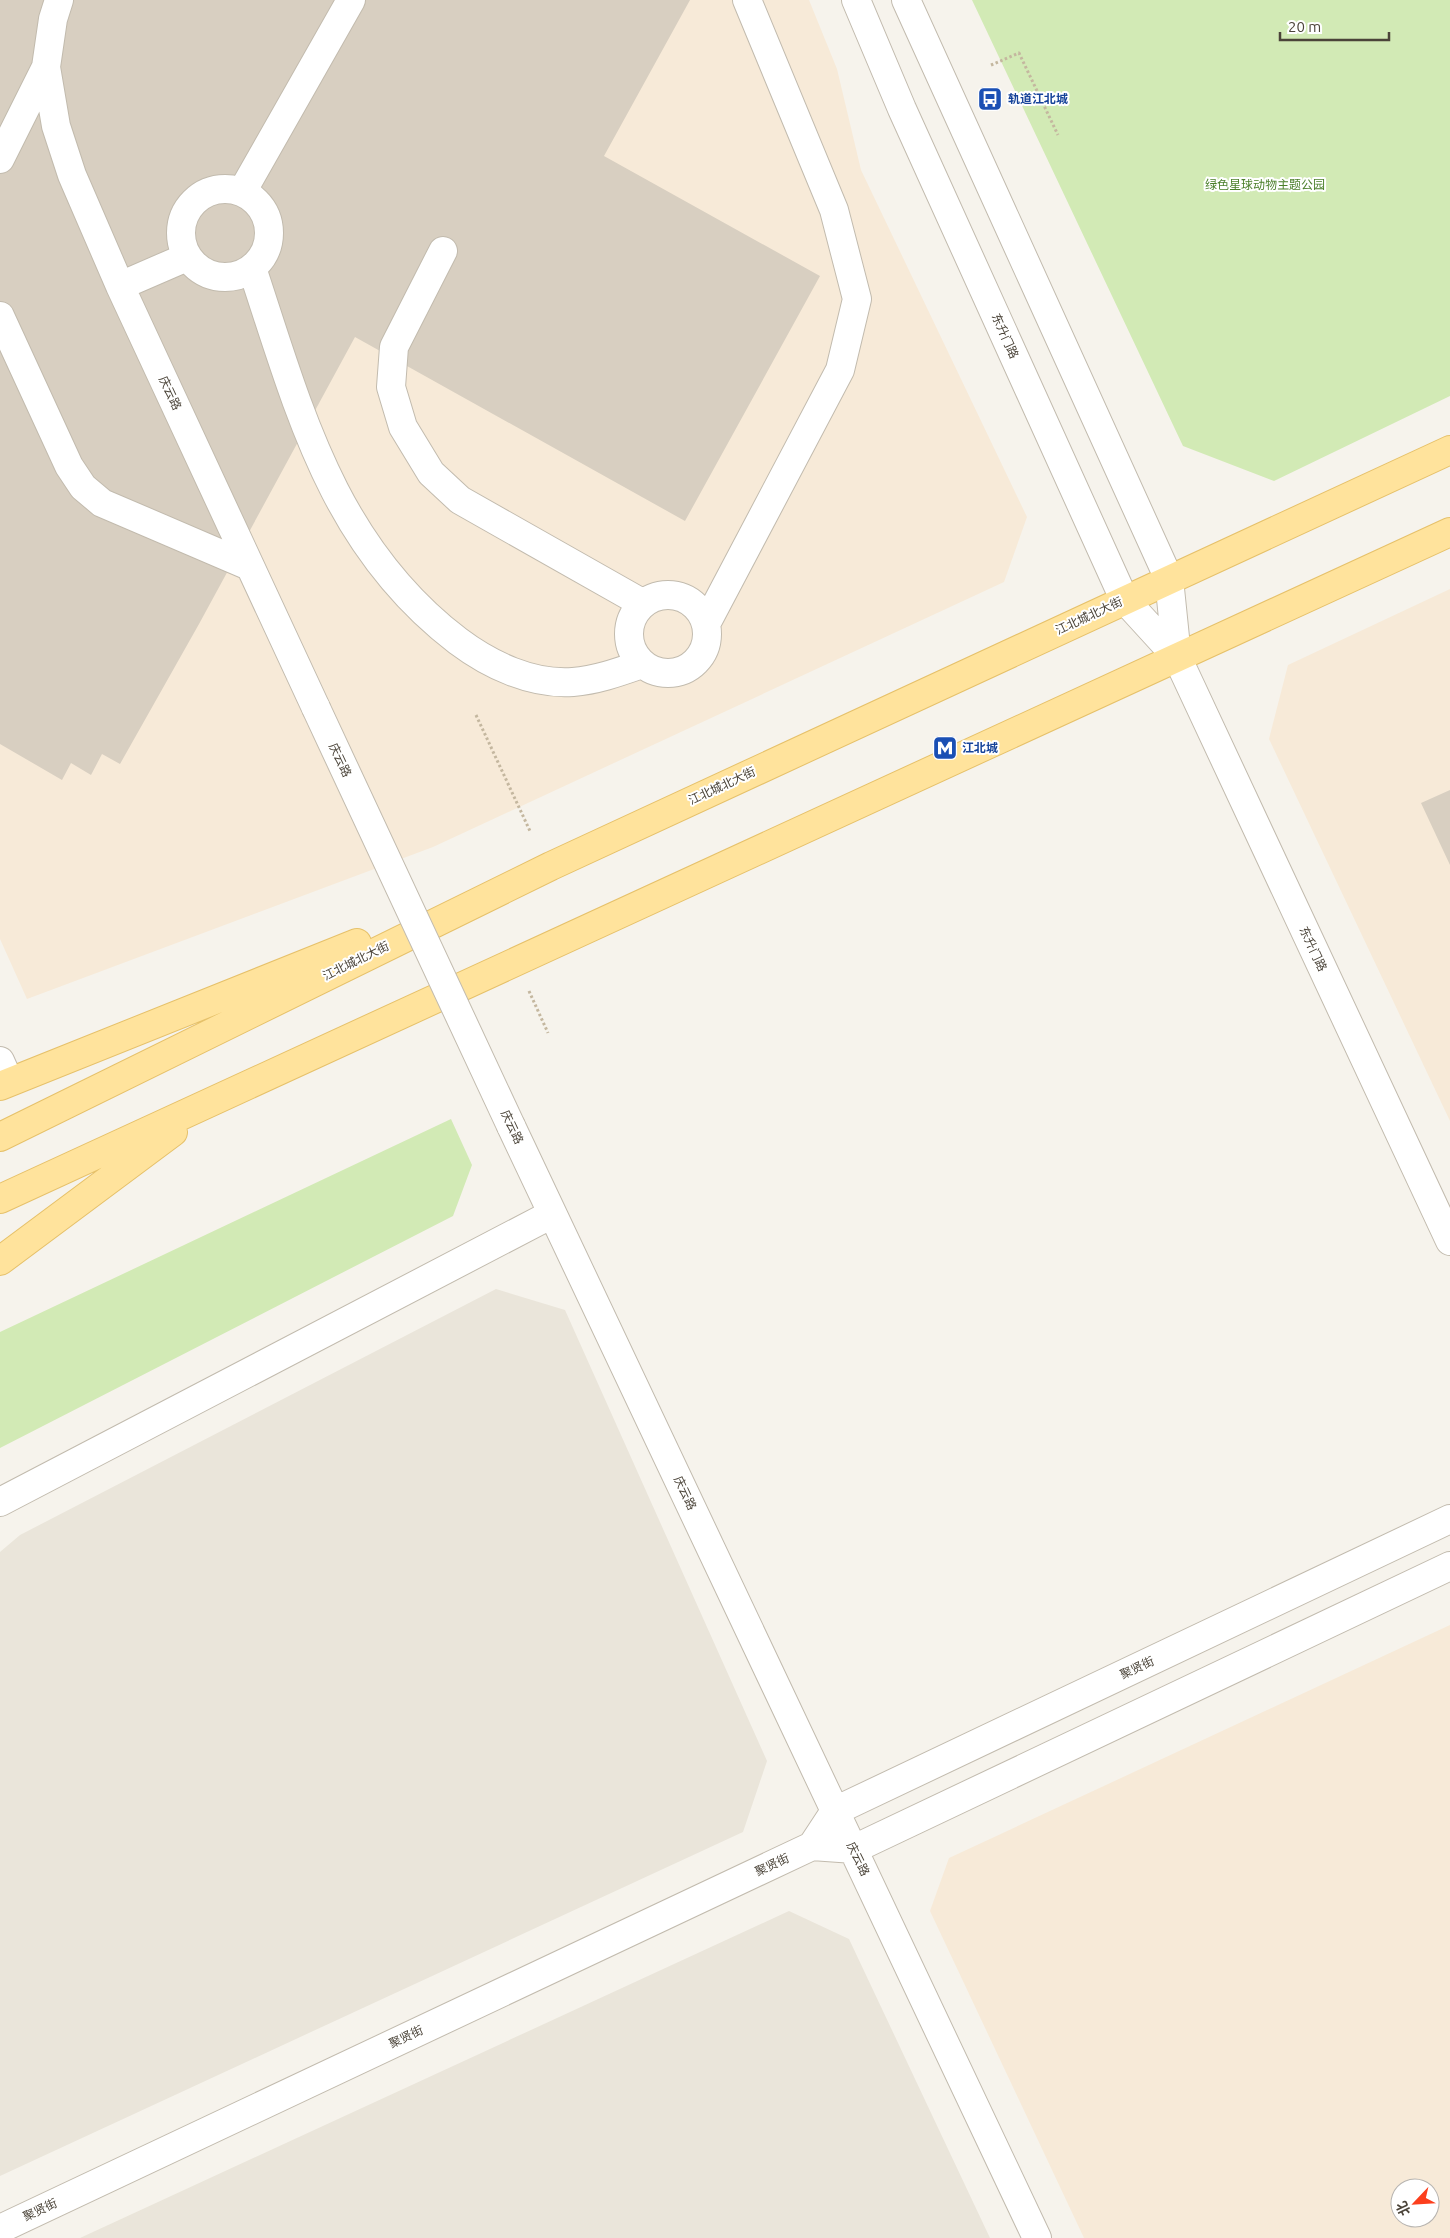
<svg xmlns="http://www.w3.org/2000/svg" width="1450" height="2238" font-family="Ubuntu,'Noto Sans SC',sans-serif">
<style>
.residential{fill:#eae5da}
.commercial{fill:#f7ead8;fill-rule:evenodd}
.green{fill:#d2eab5}
.building{fill:#d8cfc1}
.lines{fill:none;stroke-linecap:round;stroke-linejoin:round}
.minor-casing{stroke:#c2bbae;stroke-width:30}
.major-casing{stroke:#e6c16a;stroke-width:30}
.path{stroke:#c4b79f;stroke-width:3;stroke-dasharray:2.5 2.5;stroke-linecap:butt}
.minor{stroke:#fff;stroke-width:28}
.major{stroke:#ffe39c;stroke-width:28}
.minor-bridge-casing{stroke:#c2bbae;stroke-width:30;stroke-linecap:butt}
.minor-bridge{stroke:#fff;stroke-width:28}
.labels{text-anchor:middle;stroke-width:4;stroke-linejoin:round;paint-order:stroke}
.transit-label{font-size:12px;font-weight:bold;fill:#164399;stroke:#fff;text-anchor:start}
.park-label{font-size:12px;fill:#4a7f2a;stroke:#fff}
.street-label{font-size:12px;fill:#4b4439;stroke:#fff}
</style>
<rect width="100%" height="100%" fill="#f6f3ec"/>
<path class="residential" d="M496,1289L565,1310L767,1761L743,1832L0,2176V1552L20,1535Z
M789,1911L849,1939L990,2238H80Z"/>
<path class="commercial" d="M0,0H809L837,69L861,170L1027,517L1004,582L433,847L27,999L0,939Z
M1450,589V1121L1269,739L1288,665Z
M1450,1625V2238H1084L930,1911L949,1858ZM1400,2188H1430V2218H1400Z"/>
<path class="green" d="M972,0H1450V396L1274,481L1183,446Z
M451,1119L472,1165L453,1216L0,1448V1332Z"/>
<path class="building" d="M0,0H690L604,156L820,276L685,521L355,337L199,624L120,764L102,754L91,775L71,763L62,780L0,744Z
M1450,790V865L1421,803Z"/>
<g class="lines">
<defs>
<path id="minor" d="M59,0L53,19L46,67L56,126L72,175L120,286L316,708
M856,0L902,109L1124,599L1177,657L1450,1241
M906,0L1169,579L1177,657
M0,159L46,67
M181 233a44 44 0 1 1 88 0a44 44 0 1 1-88 0Z
M242,192L351,0
M443,251L394,347L391,387L403,427L431,473L460,500L642,603
M252,268C299,410 333,546 458,641C490,665 532,685 573,682C597,680 619,672 642,664
M120,286L187,257
M0,316L69,466L83,487L102,503L249,566
M629 634a39 39 0 1 1 78 0a39 39 0 1 1-78 0Z
M706,624L840,370L857,299L834,210L747,0
M0,1061L9,1081
M511,1126L1037,2238
M0,1502L552,1214
M1450,1519L835,1811L812,1846L854,1849L1450,1566
M0,2229L812,1846"/>
<path id="major" d="M0,1086L357,943
M0,1137L551,866L1450,450
M0,1199L1450,532
M0,1261L173,1132"/>
</defs>
<use href="#minor" class="minor-casing"/>
<use href="#major" class="major-casing"/>
<path class="path" d="M991,65L1019,53L1058,135
M476,715L530,831
M529,991L548,1033"/>
<use href="#minor" class="minor"/>
<use href="#major" class="major"/>
<defs>
<path id="minor-bridge" d="M316,708L511,1126"/>
</defs>
<use href="#minor-bridge" class="minor-bridge-casing"/>
<use href="#minor-bridge" class="minor-bridge"/>
</g>
<defs>
<symbol id="bus-square" viewBox="-11 -11 22 22"><rect x="-9" y="-9" width="18" height="18" rx="4" fill="#1a4fb4" stroke="#fff"/><path d="M-5-6H5V4H4V6H2V4H-2V6H-4V4H-5ZM-3.5-4V0h7V-4ZM-3.5 1.2v1.5H-2V1.2ZM2 1.2v1.5H3.5V1.2Z" fill="#fff"/></symbol>
<symbol id="metro-square" viewBox="-11 -11 22 22"><rect x="-9" y="-9" width="18" height="18" rx="4" fill="#1a4fb4" stroke="#fff"/><path d="M-5.5 5V-5H-3L0 0L3-5H5.5V5H3V-.5L0 4L-3-.5V5Z" fill="#fff"/></symbol>
</defs>
<g fill-rule="evenodd">
<use href="#bus-square" x="976" y="85" width="28" height="28"/>
<use href="#metro-square" x="931" y="734" width="28" height="28"/>
</g>
<g class="labels">
<g class="transit-label">
<text x="1008" y="103">轨道江北城</text>
<text x="962" y="752">江北城</text>
</g>
<g class="park-label">
<text x="1265" y="189">绿色星球动物主题公园</text>
</g>
<g class="street-label">
<text transform="translate(1005 336) rotate(66)" y="4">东升门路</text>
<text transform="translate(170 393) rotate(65)" y="4">庆云路</text>
<text transform="translate(1089 616) rotate(-25)" y="4">江北城北大街</text>
<text transform="translate(340 760) rotate(65)" y="4">庆云路</text>
<text transform="translate(722 786) rotate(-25)" y="4">江北城北大街</text>
<text transform="translate(1313 949) rotate(65)" y="4">东升门路</text>
<text transform="translate(356 961) rotate(-26)" y="4">江北城北大街</text>
<text transform="translate(512 1127) rotate(65)" y="4">庆云路</text>
<text transform="translate(685 1493) rotate(65)" y="4">庆云路</text>
<text transform="translate(1137 1668) rotate(-25)" y="4">聚贤街</text>
<text transform="translate(858 1859) rotate(64)" y="4">庆云路</text>
<text transform="translate(772 1865) rotate(-25)" y="4">聚贤街</text>
<text transform="translate(406 2037) rotate(-25)" y="4">聚贤街</text>
<text transform="translate(40 2210) rotate(-25)" y="4">聚贤街</text>
</g>
</g>
<g transform="translate(1415 2203) rotate(245)"><circle r="24" fill="#ffffff" stroke="#b7b4b0"/>
<path d="M0-4L9 19L0 12L-9 19Z" fill="#fc3f1d"/>
<text y="-8" font-size="14" font-weight="bold" text-anchor="middle" fill="#4b4439">北</text>
</g>
<path d="M1280 32v8h109v-8" fill="none" stroke="#4b4439" stroke-width="2.5"/>
<text x="1288" y="32" font-size="15" fill="#4b4439" stroke="#ffffff" stroke-width="4" paint-order="stroke">20 m</text>
</svg>
